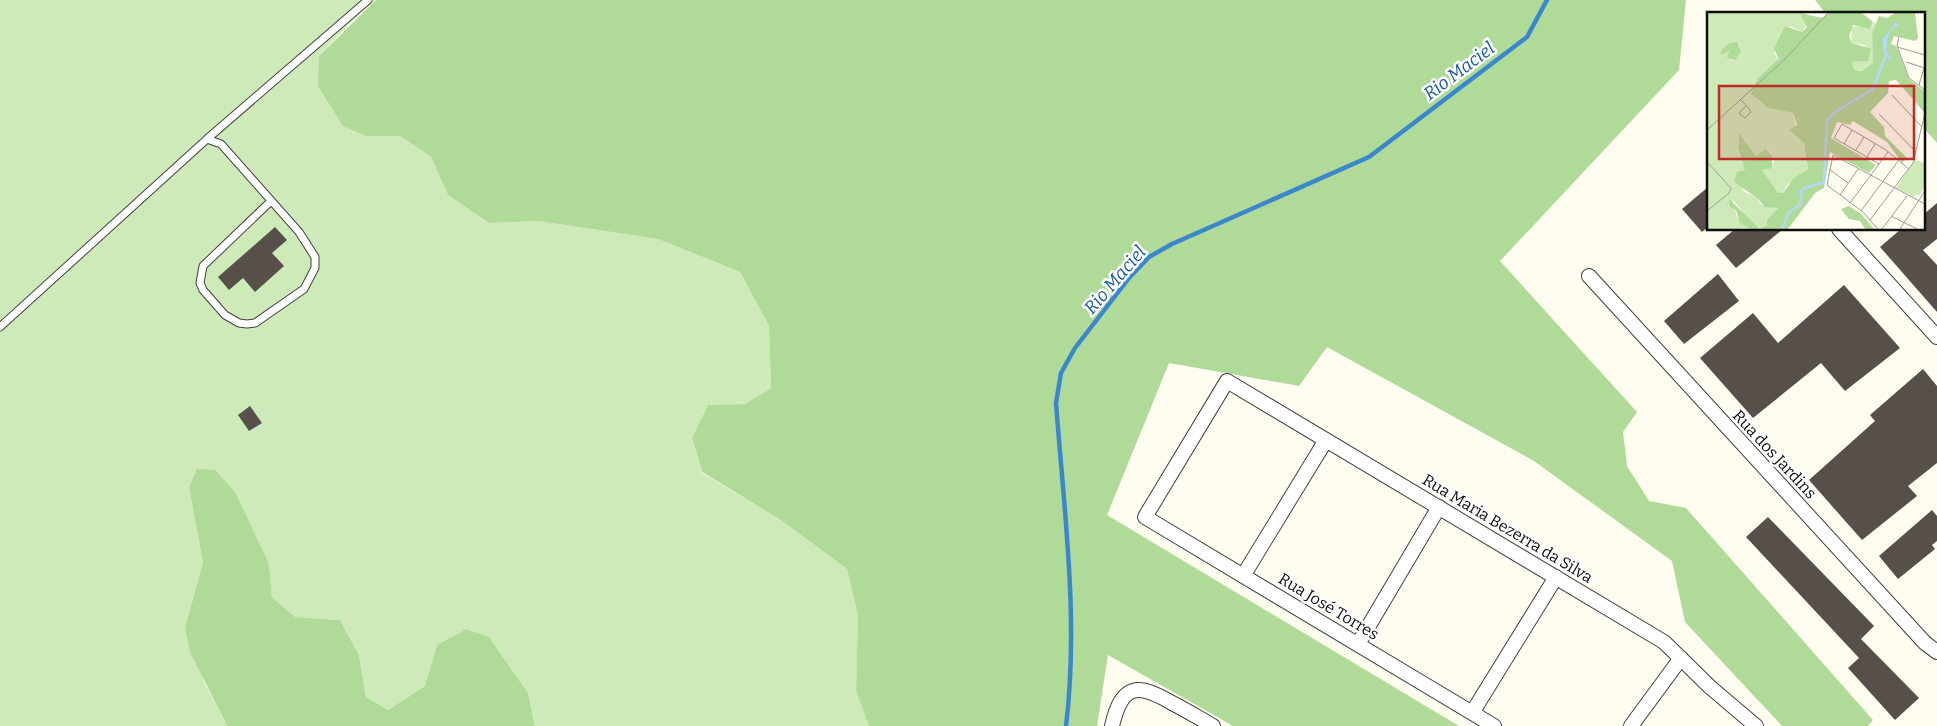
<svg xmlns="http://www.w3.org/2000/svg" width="1937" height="726" font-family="Bitter,serif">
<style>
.green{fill:#ceeab9}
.forest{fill:#b0da98}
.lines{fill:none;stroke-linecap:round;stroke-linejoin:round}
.stream{stroke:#3b87ce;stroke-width:4.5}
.building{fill:#57504a}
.lane-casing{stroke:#414141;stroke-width:9}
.street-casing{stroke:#414141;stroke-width:16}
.lane{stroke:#fff;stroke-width:7}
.street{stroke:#fff;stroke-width:14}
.labels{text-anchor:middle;stroke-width:5;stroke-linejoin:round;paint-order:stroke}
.street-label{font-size:16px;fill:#0e0e0e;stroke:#fff}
.water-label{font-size:18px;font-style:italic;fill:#1759a1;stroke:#fff}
.inset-river{fill:none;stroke:#b4d8f6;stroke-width:2.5}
.inset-road{fill:none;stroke:#9f9d95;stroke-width:1}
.view{fill:#bf2b25;fill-opacity:0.15;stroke:#bf2b25;stroke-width:2.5}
.inset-edge{fill:none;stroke:#0e0e0e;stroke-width:2.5}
</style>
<rect width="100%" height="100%" fill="#fffdef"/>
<path class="green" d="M0,0H376L355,18L319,56L366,136H400L431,157L448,195L489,223L538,221L658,239L740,272L769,326L771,388L745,404L708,405L692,439L702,473L782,521L847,569L858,616L856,691L869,726H535L528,693L489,637L466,629L437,645L425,686L388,710L366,697L359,655L340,620L295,617L272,597L269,564L189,487L203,563L185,627L204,682L227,726H0Z"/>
<path class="forest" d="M376,0H1686L1679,70L1500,261L1637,412L1623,432L1627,466L1649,501L1686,508L1873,720L1868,726H1782L1685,622L1672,561L1534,461L1327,347L1299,386L1169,363L1107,515L1459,726H1233L1108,655L1097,726H869L856,691L858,616L847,569L782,521L702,472L692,438L708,405L745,404L771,388L769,326L740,272L658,239L538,221L489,223L448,195L431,157L400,136H366L343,126L318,86L319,56Z
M1815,0H1937V143L1923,127V14H1826Z
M197,469L215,470L235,492L269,564L272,597L295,617L340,620L359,655L366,697L388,710L425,686L437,645L466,629L489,637L528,693L535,726H227L190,652L185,627L203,563L189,487Z"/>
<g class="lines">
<path class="stream" d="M1066,726C1079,619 1064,510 1056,403L1061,373L1075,348L1129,278L1149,257L1172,244L1369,157L1527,37L1547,0"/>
</g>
<path class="building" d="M1708,187V227L1702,232L1682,209Z
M1937,203V239L1923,250L1937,265V312L1880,247L1901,229H1923V215Z
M275,227L287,240L272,253L284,266L255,292L243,278L229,290L218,277Z
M1735,229H1783L1736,268L1716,245Z
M1718,274L1739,301L1684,344L1664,321Z
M1844,285L1900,348L1845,391L1821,363L1753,418L1700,358L1753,313L1778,343Z
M1923,369L1937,386V463L1908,486L1917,496L1862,540L1809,480L1875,421L1870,415Z
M250,406L262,423L249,431L238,415Z
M1932,510L1937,516V541L1932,545L1935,549L1898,579L1879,556Z
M1768,517L1874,626L1861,639L1919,698L1895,720L1848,668L1859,658L1746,537Z"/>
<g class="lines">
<defs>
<path id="lane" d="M207,139L368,0
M0,327L207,139L221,144L299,232L315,257V268L304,289L255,323L247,324L239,323L225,315L203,290L200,283L203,266L271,201"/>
<path id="street" d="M1839,229L1937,337
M1589,276L1925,643L1937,652
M1243,576L1326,440
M1358,644L1439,507
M1472,713L1556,577
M1112,726C1122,683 1138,683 1172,703C1186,710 1199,718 1213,726
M1494,726L1145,517L1227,381L1664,642L1710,687L1756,726
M1631,726L1681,658"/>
</defs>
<use href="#lane" class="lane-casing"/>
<use href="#street" class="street-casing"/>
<use href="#lane" class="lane"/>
<use href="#street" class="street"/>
</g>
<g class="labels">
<g class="street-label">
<text transform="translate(1775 454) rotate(47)" y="6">Rua dos Jardins</text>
<text transform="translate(1508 528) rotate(31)" y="6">Rua Maria Bezerra da Silva</text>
<text transform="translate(1329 606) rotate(31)" y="6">Rua José Torres</text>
</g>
<g class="water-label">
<text transform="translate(1459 71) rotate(-37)" y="6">Rio Maciel</text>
<text transform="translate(1115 280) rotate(-49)" y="6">Rio Maciel</text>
</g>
</g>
<g transform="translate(1707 12)">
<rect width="218" height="218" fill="#fffdef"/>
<path d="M0,1H93L100,12L95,20L83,14L67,41L72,48L49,87L61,96L86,101L91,126L97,131L101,157L80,173L76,181L71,182L55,158L67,151L65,143L61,138L49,144L32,121L31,139L38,155V159H33L36,179L50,186L53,192L71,195L60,213L53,217L48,215L25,187L30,205L44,217H0ZM22,31L33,34L26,49L21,44L23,40L14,38ZM166,10L169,12L165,22L166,51L158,58H147L145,50L155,49L158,33L145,31L144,15L166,14ZM208,148L217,151V175L213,183L209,182L207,185L189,176Z" fill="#ceeab9" fill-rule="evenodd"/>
<path d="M93,1L115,6L122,1H155L166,10L163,17L146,13L142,24L145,31L164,37L161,49L145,50L147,58L155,59L166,51L165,22L172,4L180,6L188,1H208L211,26L208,29L187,24L184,32L189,34L202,67L217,79V100L189,68L182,69L181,81L163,100L177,115L178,124L200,146L195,151L180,130L146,109L143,113L130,110L124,126L169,153L162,161L123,140L117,176L108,181L81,217H44L33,211L29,198L23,195L22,187L53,217L60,213V208L71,196L58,195L50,186L27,170L30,160L38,158L31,137L32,121L49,144L59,137L65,143V156L55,158L71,181H76L87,166L101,157L97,131L82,118L90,113L86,101L61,96L44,82L51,66L72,47L67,37L78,14L95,20L100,15ZM30,30L34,39L28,48L20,46L22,39L14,43V38L22,31ZM142,194L155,203L167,217H158L153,209L142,207L134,197Z" fill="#b0da98"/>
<path d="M189,10L192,13L183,19L180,28V40L185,47L183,49L177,41L175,28Z" fill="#b4d8f6"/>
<path class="inset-river" d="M75,217L82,200L93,193L95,177L117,170L120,109L128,100L166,77L179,43"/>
<path class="inset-road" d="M192,25L190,34L202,66L218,78M190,35L218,43M199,50L218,56M212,73L217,56M185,83L214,114M33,88L77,48L121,1M172,102L209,140M0,118L33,88H34L38,92L42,97L44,100L38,106L32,101L39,94M137,132L145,118M149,138L157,125M160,145L168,132M0,150L24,176L22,181L0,199M172,152L127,126L135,112L179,138L202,157M122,157L141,171M133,183L151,157M143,191L181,140M154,199L191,149M184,204L210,217M163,208L206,151L218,101M171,217L156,200L120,173L126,143L218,192M175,217L200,184M193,217L218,179"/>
<path class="view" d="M12,74H207V147H12Z"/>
<rect width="218" height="218" class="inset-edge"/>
</g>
</svg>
